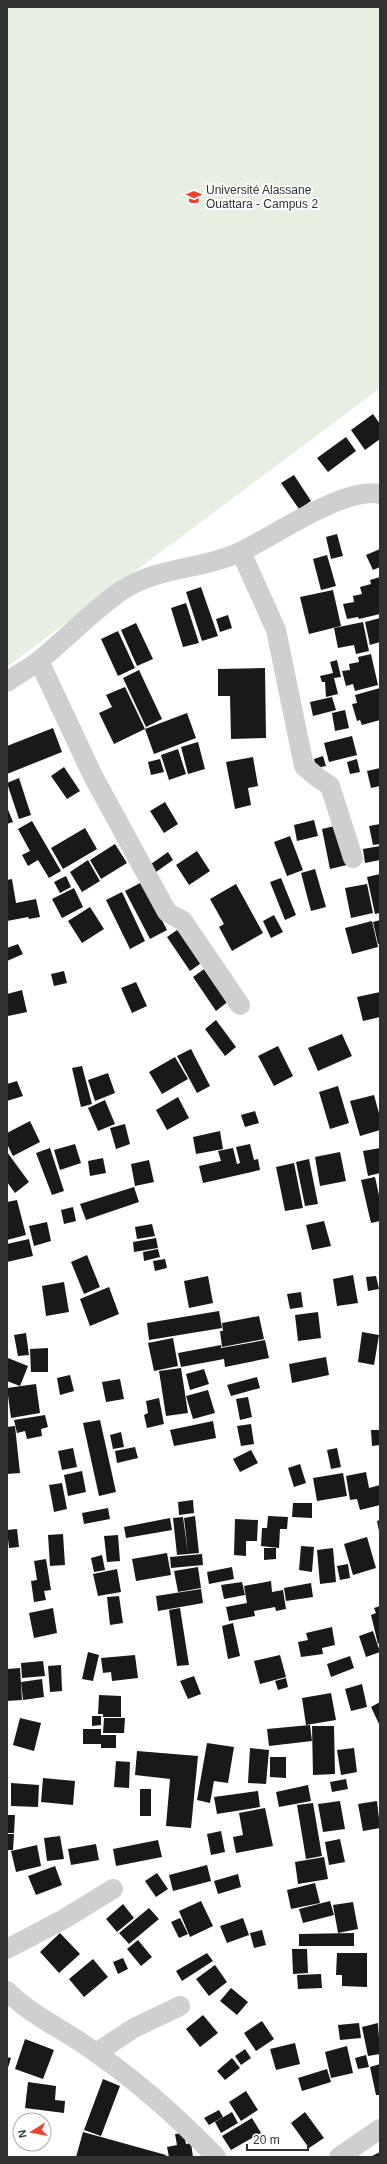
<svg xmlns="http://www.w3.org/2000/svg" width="387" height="2164" font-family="Arial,sans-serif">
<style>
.green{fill:#e6efe0}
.building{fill:#191919}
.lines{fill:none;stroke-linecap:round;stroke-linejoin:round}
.street{stroke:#cfcfcf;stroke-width:20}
.labels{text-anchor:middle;stroke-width:4;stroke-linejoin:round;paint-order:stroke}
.poi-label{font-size:12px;fill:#323232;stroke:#fff;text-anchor:start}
</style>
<rect width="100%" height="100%" fill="#fff"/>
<path class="green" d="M7,7H380V388L7,667Z"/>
<path class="building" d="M373,414L380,424V439L365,450L351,430Z
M346,437L356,451L328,472L317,458Z
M294,475L311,501L299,509L281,483Z
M337,534L343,556L331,559L326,537Z
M380,549V567L373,570L366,555Z
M327,555L336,586L321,590L313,559Z
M380,577V614L359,619L358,617L347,619L343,604L354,602L353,596L362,594L360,587L371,584L370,580Z
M201,587L218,636L202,641L186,592Z
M333,590L341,626L309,634L300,597Z
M186,603L199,643L183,647L171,608Z
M228,615L232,628L220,632L216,619Z
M380,618V642L370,645L365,622Z
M363,622L369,651L356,654L354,645L338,648L334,628Z
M136,623L153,659L137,666L121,630Z
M118,631L135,668L118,676L101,639Z
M371,654L378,685L355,691L353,684L346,686L342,671L350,670L349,664L359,662L358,657Z
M337,660L341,677L334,678L338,694L326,697L325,682H322L320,676L333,673L330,662Z
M265,668L266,738L231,739L230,696H218V669Z
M139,670L162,719L146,727L123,678Z
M125,687L145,729L114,744L99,713L112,707L106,695Z
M380,688V720L362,725L360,720L357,721L352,704L357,703L355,695Z
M332,697L336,710L313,716L310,702Z
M345,710L349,728L335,731L332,713Z
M187,713L196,738L154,754L145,729Z
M53,728L62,752L7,774V746Z
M352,736L357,755L329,762L324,743Z
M198,742L205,769L188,774L181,747Z
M178,749L186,774L169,780L161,755Z
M323,756L326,766L316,768L314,759Z
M253,757L258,786L248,788L251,805L235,809L226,762Z
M160,759L164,772L151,775L148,762Z
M357,759L360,772L350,774L347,762Z
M64,767L80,791L67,799L51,776Z
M380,768V786L371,788L367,771Z
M19,778L31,815L19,819L7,783Z
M165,802L178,824L164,833L150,811Z
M7,807L13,822L7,824Z
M314,820L318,836L297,841L294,825Z
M32,821L61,871L49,878L38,860L28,866L22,855L30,851L18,829Z
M380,824V844L373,845L369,826Z
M339,825L347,865L330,869L322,829Z
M85,828L97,849L63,869L51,848Z
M290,836L303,870L287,876L274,842Z
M115,844L127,863L101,879L90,860Z
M380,846V860L365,863L363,849Z
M197,851L210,871L189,885L176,865Z
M168,852L173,860L156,872L151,864Z
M88,860L100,881L82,892L70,872Z
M315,869L326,907L311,911L301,873Z
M380,874V913L375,914L367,877Z
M66,876L71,887L60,893L54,882Z
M281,878L296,915L285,920L270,882Z
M12,879L16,903L36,899L40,917L29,919L28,917L7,921V880Z
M142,882L167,930L150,939L125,891Z
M236,884L263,933L232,951L219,927L224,924L210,899Z
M367,884L373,913L351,918L345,888Z
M74,888L83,907L62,918L52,899Z
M122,892L145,941L130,949L106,900Z
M90,907L104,929L82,943L68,921Z
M274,915L283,932L271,938L263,921Z
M380,920V944H378L373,922Z
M372,921L378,947L352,954L345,928Z
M180,928L204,961L190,971L167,937Z
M18,944L23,954L7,961V948Z
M207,967L230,1000L216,1011L193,977Z
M64,971L67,983L54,986L51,974Z
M136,982L147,1006L132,1013L121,988Z
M22,990L27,1012L8,1016L7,994Z
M380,992V1017L363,1021L357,997Z
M216,1020L236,1047L225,1056L205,1029Z
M342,1034L352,1056L318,1071L308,1048Z
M278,1046L293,1076L274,1086L258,1056Z
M191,1049L210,1086L197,1093L177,1056Z
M175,1057L188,1079L162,1094L149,1072Z
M82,1066L92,1104L81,1107L72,1068Z
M108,1073L115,1093L95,1101L88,1080Z
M17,1081L23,1096L7,1101V1084Z
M338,1086L349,1123L330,1129L319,1092Z
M374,1095L380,1117V1130L360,1136L350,1101Z
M178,1097L189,1118L167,1130L156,1110Z
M105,1100L115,1124L98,1131L88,1108Z
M255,1111L259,1123L245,1127L241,1115Z
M30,1121L40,1142L13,1156L7,1144V1133Z
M125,1124L130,1144L116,1149L110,1128Z
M220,1131L223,1149L196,1154L193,1137Z
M75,1144L81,1163L60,1170L54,1150Z
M250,1144L254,1160L258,1159L260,1170L203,1183L199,1166L221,1161L218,1151L233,1148L237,1164L240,1163L236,1147Z
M50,1148L64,1191L52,1195L36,1153Z
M380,1148V1173L368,1176L363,1151Z
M7,1152L29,1182L15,1193L7,1182Z
M340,1152L346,1181L320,1186L315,1157Z
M103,1158L106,1173L90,1176L88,1161Z
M309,1159L318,1204L305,1206L296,1162Z
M149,1160L154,1182L135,1186L131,1164Z
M294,1163L303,1208L285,1211L276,1167Z
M375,1177L380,1200V1221L371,1223L361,1180Z
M134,1187L139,1202L86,1220L80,1204Z
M17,1200L26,1235L7,1240V1202Z
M73,1207L76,1221L64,1224L61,1210Z
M324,1221L331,1246L312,1250L306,1225Z
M47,1222L51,1241L34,1246L29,1226Z
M152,1224L155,1236L137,1239L135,1227Z
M156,1238L158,1248L134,1252L133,1242Z
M29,1239L33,1256L7,1262V1244Z
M158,1249L160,1257L144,1261L143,1252Z
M87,1255L100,1287L84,1294L71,1262Z
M165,1259L167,1268L155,1271L153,1261Z
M353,1275L358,1303L337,1306L333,1279Z
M208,1276L213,1303L189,1308L184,1281Z
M376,1276L379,1289L368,1291L366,1277Z
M64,1282L69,1312L46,1316L42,1286Z
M109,1287L119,1314L90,1326L80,1299Z
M301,1292L303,1307L290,1309L287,1294Z
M219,1311L222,1328L149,1340L147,1323Z
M318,1312L321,1338L298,1341L295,1315Z
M259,1316L264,1339L222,1347L220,1331H223L222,1323Z
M362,1332L379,1335L374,1365L358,1362Z
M26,1333L29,1355L18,1356L14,1335Z
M173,1338L178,1366L154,1371L148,1343Z
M265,1340L269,1358L225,1367L224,1359L181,1367L178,1353L221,1345V1348Z
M48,1348V1372H31L30,1349Z
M326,1357L329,1375L292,1383L289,1364Z
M8,1358L28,1366L20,1386L7,1381Z
M181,1368L188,1413L166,1416L159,1371Z
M204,1369L209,1384L190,1390L186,1374Z
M70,1375L74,1391L60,1395L57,1378Z
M257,1377L260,1388L231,1396L227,1385Z
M120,1379L124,1399L106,1402L102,1382Z
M36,1384L40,1413L11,1418L7,1388Z
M208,1390L215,1413L193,1419L186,1396Z
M248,1397L252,1417L240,1420L236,1399Z
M159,1398L164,1424L147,1428L144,1415L148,1413L146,1401Z
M45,1415L48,1427L41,1429L42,1436L27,1439L25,1431L17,1433L14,1420Z
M100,1420L116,1492L99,1496L83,1423Z
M213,1421L216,1438L174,1446L170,1430Z
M251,1424L254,1444L241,1446L237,1426Z
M15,1426L20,1473L7,1474V1427Z
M371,1430H380V1445L372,1446Z
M121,1432L124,1447L113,1449L110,1435Z
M135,1447L138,1458L117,1463L115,1451Z
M73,1448L77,1467L62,1470L58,1451Z
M337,1448L341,1467L331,1469L327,1450Z
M251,1450L258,1463L240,1472L233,1459Z
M300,1464L306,1483L294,1487L288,1468Z
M82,1471L86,1492L68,1496L64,1475Z
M366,1472L369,1488L380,1485V1505L360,1510L357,1499L350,1500L346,1476Z
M343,1473L347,1496L317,1501L313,1478Z
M62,1483L67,1509L54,1512L49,1485Z
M193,1500L194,1513L179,1515L178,1502Z
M293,1503H312V1518L292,1517Z
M108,1508L110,1519L84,1524L82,1513Z
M195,1516L199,1553L188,1554L184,1518Z
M268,1516L288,1517L287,1529H280L279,1548L261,1546L262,1528H267Z
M183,1517L188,1554L177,1555L173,1518Z
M170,1518L172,1530L126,1538L124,1527Z
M235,1519L258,1520L257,1541H246V1556L234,1555Z
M380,1520V1531H379L377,1521Z
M17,1529L19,1547L9,1548L7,1530Z
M63,1534L65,1565L50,1566L48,1535Z
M118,1535L120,1561L107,1562L104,1536Z
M367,1537L376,1568L353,1575L344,1544Z
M301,1546L314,1547L312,1572L299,1570Z
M264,1548H276V1559L264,1560Z
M333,1548L336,1582L320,1584L317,1550Z
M167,1553L171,1575L136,1581L132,1559Z
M202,1554L203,1565L171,1568L170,1557Z
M102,1555L105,1570L94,1572L91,1558Z
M46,1559L51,1590L44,1591L46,1600L34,1602L31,1581L37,1580L34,1561Z
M348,1564L350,1578L340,1580L337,1566Z
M198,1567L201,1588L178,1592L174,1571Z
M232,1567L234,1579L209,1584L207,1572Z
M117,1569L121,1592L98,1596L93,1574Z
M271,1581L272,1592L283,1590L286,1609L276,1611L275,1607L254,1611L255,1616L229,1621L226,1607L247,1603L244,1586Z
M242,1582L245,1595L224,1599L221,1585Z
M311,1583L313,1597L286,1601L284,1588Z
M201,1589L203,1603L158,1611L156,1596Z
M119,1596L123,1623L110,1625L107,1597Z
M380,1606V1643L378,1644L371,1615L376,1613L374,1608Z
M53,1608L57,1633L34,1638L29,1613Z
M180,1608L189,1665L177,1666L169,1610Z
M233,1623L240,1656L228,1659L222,1626Z
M332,1627L335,1645L322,1648L323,1654L301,1657L298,1642L308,1640L306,1633Z
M373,1631L380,1652L366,1657L359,1636Z
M88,1652L99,1655L93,1681L82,1679Z
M135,1655L138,1678L112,1681L111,1672L103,1673L101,1658Z
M280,1655L286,1677L260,1684L254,1661Z
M350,1656L354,1668L331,1677L327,1664Z
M43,1661L45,1676L22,1678L21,1663Z
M61,1665L62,1691L50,1692L48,1666Z
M20,1668L22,1700L7,1701V1669Z
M194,1676L201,1694L188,1699L180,1681Z
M286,1678L288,1687L278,1690L275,1681Z
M42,1679L44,1697L23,1700L21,1682Z
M362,1684L367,1707L351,1711L345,1689Z
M331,1693L336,1720L306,1725L302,1698Z
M99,1695L121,1696V1717H103V1714H98Z
M380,1702V1726L371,1707Z
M92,1716H101V1725L92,1726Z
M20,1718L41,1723L34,1751L13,1745Z
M104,1718H125L124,1733H103Z
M310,1725L312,1741L269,1746L267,1729Z
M312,1726H334L335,1774L313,1775Z
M83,1729H101V1735H116V1748H101V1744H83Z
M207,1743L234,1747L228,1783L214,1781L210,1803L197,1800Z
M250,1748L269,1750L266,1784L248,1783Z
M354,1748L357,1772L341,1775L337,1750Z
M137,1751L198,1756L191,1828L166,1826L170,1779L135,1775Z
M270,1757H286V1778L270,1777Z
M116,1761L130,1762L129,1788L114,1787Z
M43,1778L75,1781L73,1805L41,1802Z
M346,1779L348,1789L332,1792L330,1782Z
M11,1783L39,1785L38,1807L11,1806Z
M308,1785L311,1801L279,1807L276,1792Z
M140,1789H151V1816H140Z
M258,1791L260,1807L217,1814L214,1797Z
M340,1801L345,1829L323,1832L318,1804Z
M377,1801L380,1828L363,1831L358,1804Z
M313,1803L322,1856L306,1859L297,1805Z
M265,1808L273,1846L236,1853L233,1837L243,1835L239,1813Z
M7,1815H15L14,1833H7Z
M221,1831L225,1852L211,1855L207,1834Z
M7,1834H14L13,1850H7Z
M60,1836L64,1859L47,1861L44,1838Z
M340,1839L345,1862L329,1865L325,1842Z
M158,1840L162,1857L116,1866L113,1849Z
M96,1844L99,1860L71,1865L68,1849Z
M37,1845L41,1866L16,1872L11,1851Z
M324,1857L328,1879L298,1884L295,1862Z
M207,1865L211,1881L173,1891L169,1875Z
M55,1866L62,1885L36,1895L28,1876Z
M157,1873L168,1889L156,1897L145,1881Z
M238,1874L241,1887L218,1894L214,1881Z
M315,1883L320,1903L291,1909L287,1890Z
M201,1901L213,1926L190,1937L179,1911Z
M330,1901L334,1915L303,1923L299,1909Z
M353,1902L358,1929L338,1933L333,1905Z
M123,1904L134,1918L117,1932L106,1919Z
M149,1908L159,1919L129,1944L119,1933Z
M180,1918L188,1934L179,1938L171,1922Z
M243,1918L249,1935L227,1943L220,1926Z
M262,1930L266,1945L254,1948L250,1933Z
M60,1933L80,1954L59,1973L40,1952Z
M354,1933V1946H299V1934Z
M138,1940L152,1957L141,1966L127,1949Z
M292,1949H307L308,1973L293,1974Z
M207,1953L213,1961L182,1981L176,1971Z
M337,1953H367V1987L342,1986V1975H336Z
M123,1958L128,1969L118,1974L113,1962Z
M93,1959L108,1977L84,1997L69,1979Z
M215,1965L227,1982L209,1996L196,1979Z
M321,1974L322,1988L298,1989L297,1975Z
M231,1988L248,2002L237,2015L220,2001Z
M203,2015L218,2033L200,2047L186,2029Z
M262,2021L274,2039L256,2051L244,2033Z
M359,2023L361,2038L340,2040L338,2025Z
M378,2023L380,2054L368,2056L362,2027Z
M25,2039L54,2050L43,2079L15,2069Z
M295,2043L300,2064L276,2070L270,2049Z
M347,2046L353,2073L331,2078L325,2052Z
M245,2049L251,2058L241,2065L235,2056Z
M366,2055L369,2067L358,2069L355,2058Z
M7,2057L11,2058L7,2071Z
M232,2058L240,2068L225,2080L217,2071Z
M380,2064V2095H376L370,2067Z
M327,2069L331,2082L302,2091L298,2078Z
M103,2079L120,2086L101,2136L84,2130Z
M28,2082L56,2086L55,2100L65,2101L64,2113L25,2108Z
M246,2091L258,2110L241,2121L229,2102Z
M219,2110L223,2117L209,2125L204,2118Z
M232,2112L238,2123L221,2133L215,2122Z
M305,2112L324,2138L309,2148L291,2123Z
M252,2118L261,2133L231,2150L222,2136Z
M83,2132L166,2155L165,2157H76Z
M184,2133L186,2144L191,2143L193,2157H169L167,2147L177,2145L175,2134Z
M380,2152V2157H370Z"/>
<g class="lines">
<path class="street" d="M241,552L276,630L304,766L317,777L330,786L353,858
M39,661L93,776L167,912L183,921L240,1005
M7,682C18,674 30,668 40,660C67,638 92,611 121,591C158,566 203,570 242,551C274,536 345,486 380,494
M7,1949L64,1919L113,1889
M7,1991C29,2013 56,2026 82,2043C131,2076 175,2114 216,2157
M96,2053L134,2028L180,2006
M339,2157L380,2129"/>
</g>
<defs>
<symbol id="university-bare" viewBox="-9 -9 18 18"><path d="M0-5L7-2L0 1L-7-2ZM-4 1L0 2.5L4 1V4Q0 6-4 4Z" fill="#eb4232" stroke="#fff" stroke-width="2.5" paint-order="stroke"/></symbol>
</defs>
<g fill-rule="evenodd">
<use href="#university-bare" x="183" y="186" width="22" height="22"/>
</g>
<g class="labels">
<g class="poi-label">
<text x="206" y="194">Université Alassane<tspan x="206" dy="14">Ouattara - Campus 2</tspan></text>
</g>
</g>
<rect width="387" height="2164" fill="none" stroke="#323232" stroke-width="16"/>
<g transform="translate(32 2132) rotate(259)"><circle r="19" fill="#ffffff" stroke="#adadad"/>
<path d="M0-3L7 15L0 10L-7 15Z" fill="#eb4232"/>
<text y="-6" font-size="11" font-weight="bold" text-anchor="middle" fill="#323232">N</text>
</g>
<path d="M247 2144v6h61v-6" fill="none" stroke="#323232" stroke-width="2"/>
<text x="253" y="2144" font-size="12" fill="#323232" stroke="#ffffff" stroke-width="3" paint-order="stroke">20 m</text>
</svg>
